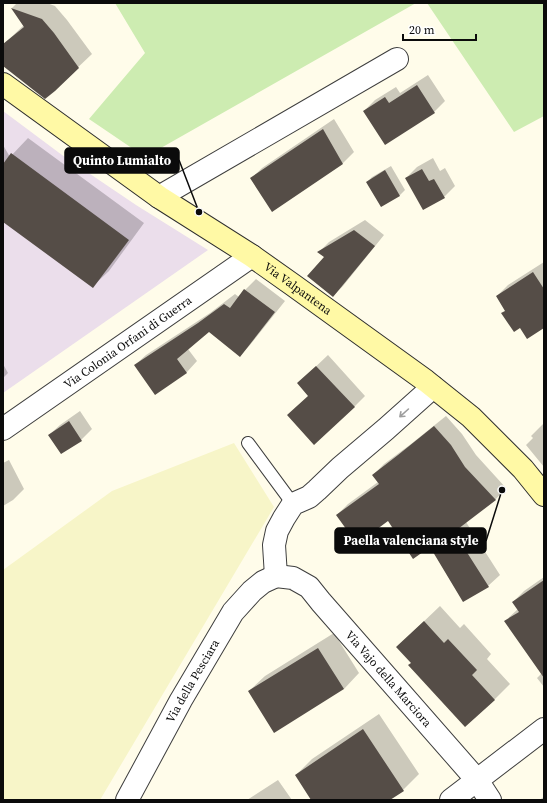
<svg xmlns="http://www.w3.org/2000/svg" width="547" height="803" font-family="'Source Serif 4',serif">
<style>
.industrial{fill:#ebdeeb}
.farmland{fill:#f7f5c8}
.green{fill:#cdecb1}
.shadow{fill:#0003}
.building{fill:#554d47}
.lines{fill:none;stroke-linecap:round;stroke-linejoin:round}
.lane-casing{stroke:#3e3e3e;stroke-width:14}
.street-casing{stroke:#3e3e3e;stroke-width:24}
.secondary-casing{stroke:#2d2d2d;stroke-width:24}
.lane{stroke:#fff;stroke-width:12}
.street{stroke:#fff;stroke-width:22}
.secondary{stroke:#fff9a5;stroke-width:22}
.oneway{stroke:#9d9d9d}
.labels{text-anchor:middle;stroke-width:4;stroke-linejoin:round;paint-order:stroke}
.street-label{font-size:12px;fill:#0b0b0b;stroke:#fff}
.leader{fill:none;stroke:#0b0b0b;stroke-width:1.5}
.callout-dot{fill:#0b0b0b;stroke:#fff;stroke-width:1.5}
.callout{fill:#0b0b0b;stroke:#0b0b0b;stroke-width:1.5}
.callout-label{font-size:13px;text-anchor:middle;font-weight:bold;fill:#fff}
</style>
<rect width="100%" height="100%" fill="#fffcea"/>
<path class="industrial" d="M3,111L62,155L136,205L208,250L3,393Z"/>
<path class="farmland" d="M234,443L274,507L100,800H3V570L112,491Z"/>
<path class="green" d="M115,3H416L145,157L89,119L145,53Z
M427,3H544V116L514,132Z"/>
<path class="shadow" d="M17,3H47L55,6L67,20L92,54L54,90L6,42L24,25L12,8Z
M428,75L445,101L434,112L364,111L375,100L396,87L400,93Z
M334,119L354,152L343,163L272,210L251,179L262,168Z
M28,138L144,223L109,271L93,286L3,221V145L10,157Z
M433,158L440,171L445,168L455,186L444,197L406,178L417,167Z
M391,166L405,190L400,195L382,206L367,182L372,177Z
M365,220L384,235L343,286L333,296L325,257L319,252L329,242Z
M544,262V326L506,310L497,296L508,285Z
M256,279L285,301L250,345L240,356L209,331L188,349L197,361L187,372L155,394L135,365L146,355L210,313L235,294L239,297L245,290Z
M328,355L365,396L354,407L309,396V373Z
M3,364L8,373L3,378Z
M80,411L92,429L81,440L49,435L60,425Z
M446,416L462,434L476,455L506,488L495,500L466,522L500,575L488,586L463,601L430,546L388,520L337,515L348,504L378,482L373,475L384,464L411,444Z
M544,423V467L526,445L533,438L531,436Z
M9,460L24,489L13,500L3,506V463Z
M544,577V635L505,621L518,609L513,602L524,591Z
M440,606L460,628L464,624L491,654L487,659L510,684L494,700L412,663L397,647Z
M334,633L359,673L344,689L249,691L265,676Z
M544,671V687L537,678Z
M379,714L419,774L403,790L388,800H313L296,775L312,759Z
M278,780L292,800H247Z
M544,797V800H540L542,798Z"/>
<path class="building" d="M11,8L42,19L54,33L79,68L55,91L45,99L3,66V44L24,27Z
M417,85L435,113L385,145L363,111L385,97L389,103Z
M323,129L343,164L272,212L250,178Z
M11,153L129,240L93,288L3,222V164Z
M422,169L429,181L434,179L445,198L423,210L405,178Z
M385,170L400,196L381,207L366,182Z
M354,230L375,246L333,297L307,276L324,257L317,252Z
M533,272L544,289V328L527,339L520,328L514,332L501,313L505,311L496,296Z
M244,289L275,312L240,357L209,332L177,359L187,373L155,395L134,365L198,323L224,304L230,308Z
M316,366L355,407L314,445L287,415L308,396L297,383Z
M69,421L82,441L61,454L48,435Z
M434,426L451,445L465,467L496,500L454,532L489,587L463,602L430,547L413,559L388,521L357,544L336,515L379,484L372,475L398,455Z
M544,580V678L504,621L519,612L512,602Z
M424,621L444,643L448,639L477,670L472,675L495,700L465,727L408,665L411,663L396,647Z
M318,648L344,689L274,733L248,691Z
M363,729L404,791L390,800H311L295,775Z"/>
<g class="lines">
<defs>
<path id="lane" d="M248,443L293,504"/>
<g id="street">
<path d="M159,197L397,59"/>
<path id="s1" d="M3,429L252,256"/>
<path id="s2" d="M276,576L293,578L309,587L321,602L477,780L490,800"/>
<path d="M276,576L274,545L277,531L284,518L293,504L309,497L317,490L340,468L386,429L433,387"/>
<path id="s3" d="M127,800L181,700L233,612L252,591L263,582L276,576"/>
<path d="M451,800L544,729"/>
</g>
<g id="secondary">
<path id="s4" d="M3,84L159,197L252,256L293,285L426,381L471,417L523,469L544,495"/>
</g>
</defs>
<use href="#lane" class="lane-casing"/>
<use href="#street" class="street-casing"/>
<use href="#secondary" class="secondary-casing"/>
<use href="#lane" class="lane"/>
<use href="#street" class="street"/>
<use href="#secondary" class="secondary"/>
</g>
<defs><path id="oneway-shaft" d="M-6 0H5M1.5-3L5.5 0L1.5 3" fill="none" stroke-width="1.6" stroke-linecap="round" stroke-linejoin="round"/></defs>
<use class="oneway" href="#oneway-shaft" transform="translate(404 413) rotate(138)"/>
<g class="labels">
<g class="street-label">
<text dy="4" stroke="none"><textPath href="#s4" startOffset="359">Via Valpantena</textPath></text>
<text dy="4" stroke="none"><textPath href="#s1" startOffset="152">Via Colonia Orfani di Guerra</textPath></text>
<text dy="4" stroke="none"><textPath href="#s2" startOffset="157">Via Vajo della Marciora</textPath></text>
<text dy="4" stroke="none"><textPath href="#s3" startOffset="136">Via della Pesciara</textPath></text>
</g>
</g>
<path class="leader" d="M199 212L179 160M502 490L486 541"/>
<g class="callout-dot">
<circle cx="199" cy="212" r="4"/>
<circle cx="502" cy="490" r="4"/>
</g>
<g class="callout">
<rect x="65" y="148" width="114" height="25" rx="4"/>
<rect x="335" y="528" width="151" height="25" rx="4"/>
</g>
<g class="callout-label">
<text x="122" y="165">Quinto Lumialto</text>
<text x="411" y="545">Paella valenciana style</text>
</g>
<rect width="547" height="803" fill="none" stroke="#0b0b0b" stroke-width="8"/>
<path d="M403 34v6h73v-6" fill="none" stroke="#0b0b0b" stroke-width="2"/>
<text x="409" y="34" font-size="12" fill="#0b0b0b" stroke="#ffffff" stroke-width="3" paint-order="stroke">20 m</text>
</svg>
